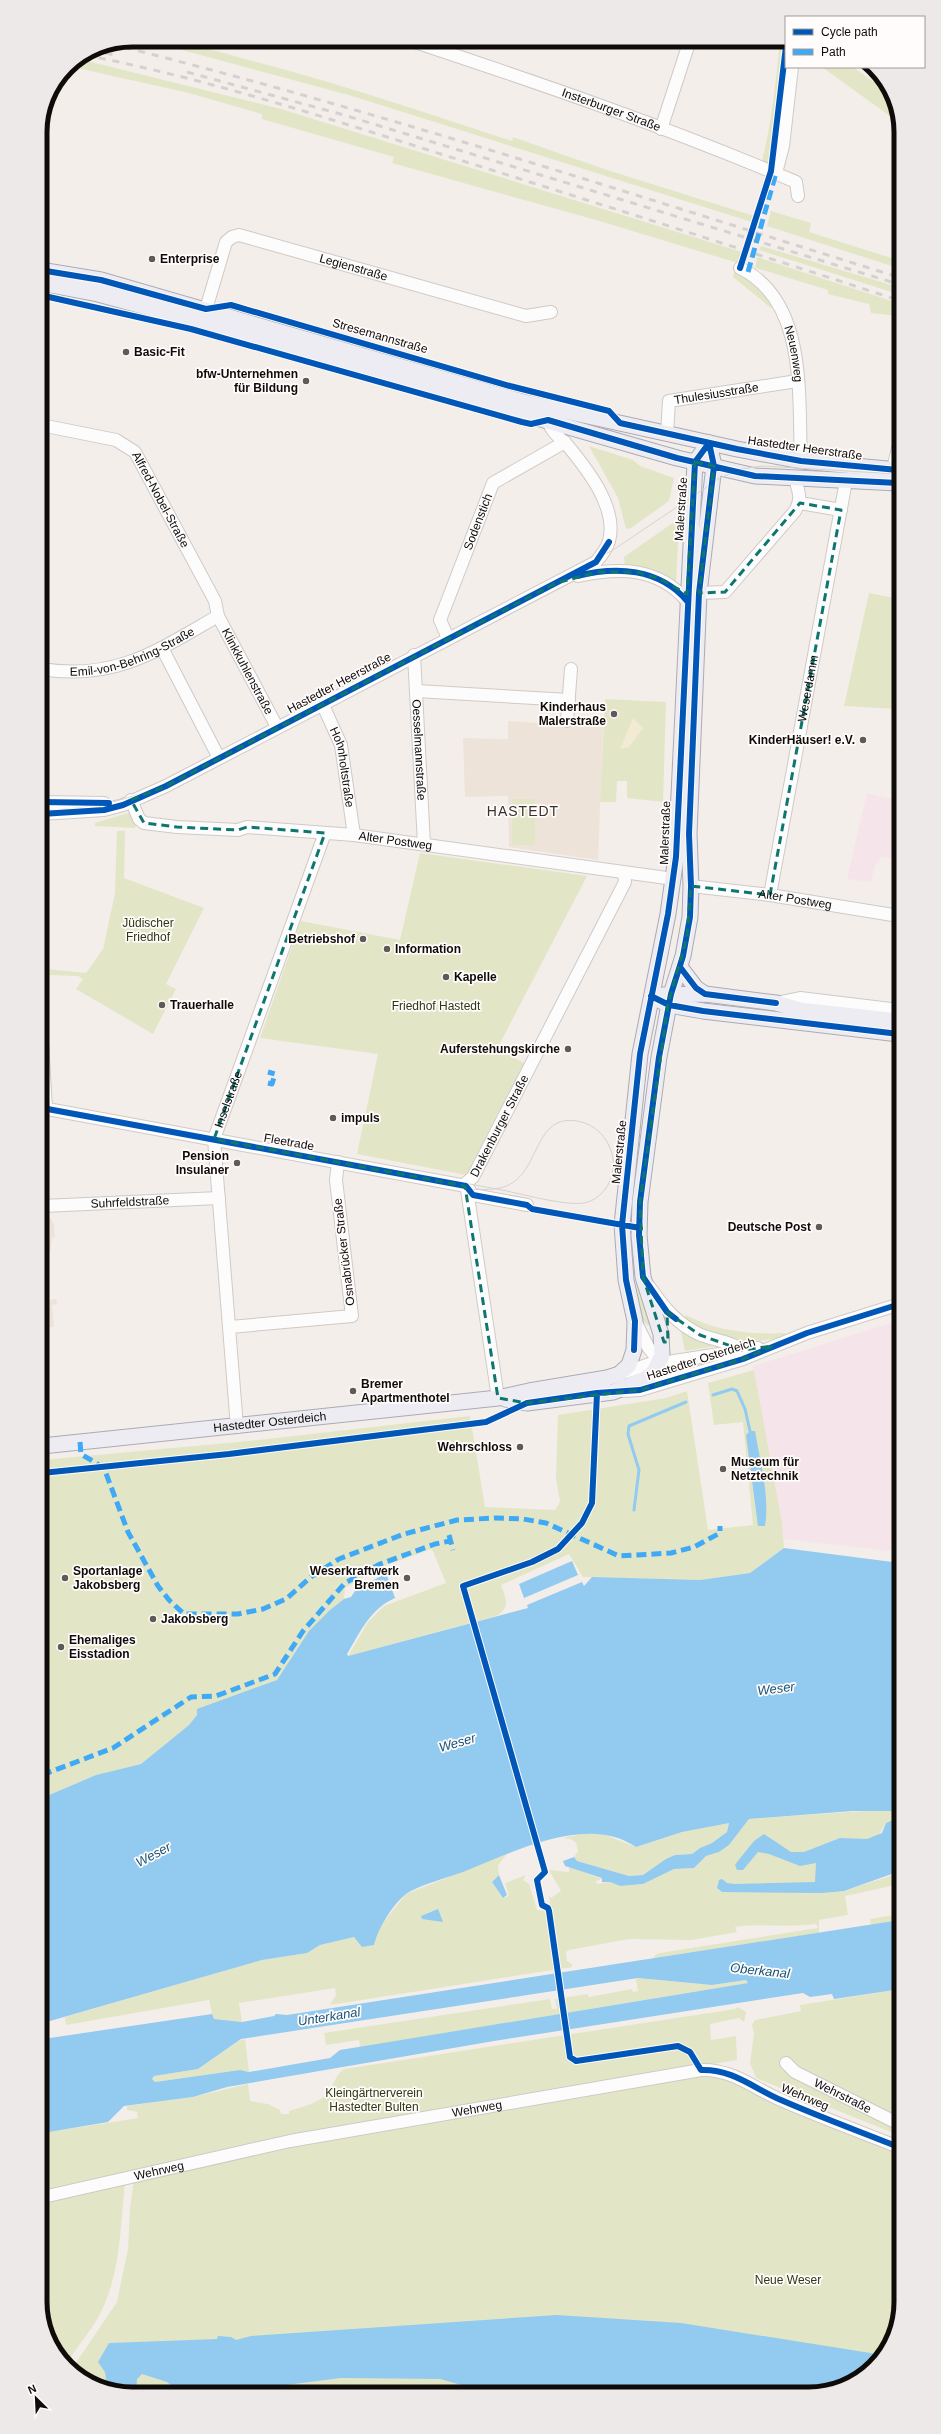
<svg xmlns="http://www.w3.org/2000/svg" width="941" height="2434" font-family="Arial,sans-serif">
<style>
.industrial{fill:#f5e5eb}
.education{fill:#eee3d8}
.green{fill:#e2e6c6}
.sand{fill:#f2ead3}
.water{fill:#93caf0;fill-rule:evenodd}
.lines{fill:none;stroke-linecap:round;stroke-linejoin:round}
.stream{stroke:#93caf0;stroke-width:3}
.minor-casing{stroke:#cfcac7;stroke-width:14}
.major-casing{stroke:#acabb4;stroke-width:17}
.minor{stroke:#fdfcfc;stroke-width:12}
.major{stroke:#ececf2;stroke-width:15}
.tram{stroke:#d4d2d1;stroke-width:1}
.rail{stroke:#d4d2d1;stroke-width:3;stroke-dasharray:7 7;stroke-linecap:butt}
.quiet{stroke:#3fa9f5;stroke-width:5;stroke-dasharray:10 5;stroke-linecap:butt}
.cycleway-casing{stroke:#fffcfb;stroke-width:8}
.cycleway{stroke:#0057b8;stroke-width:6}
.marked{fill:none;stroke:#0f766e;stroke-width:3;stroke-dasharray:8 5;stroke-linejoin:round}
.poi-dot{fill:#5f5a58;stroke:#fffcfb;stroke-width:1.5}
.labels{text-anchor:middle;stroke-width:3.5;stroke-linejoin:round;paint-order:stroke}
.street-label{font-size:12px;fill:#0f0b09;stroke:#fffcfb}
.poi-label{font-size:12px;font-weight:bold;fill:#0f0b09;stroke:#fffcfb;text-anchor:start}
.park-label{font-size:12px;fill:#313713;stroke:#fffcfb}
.water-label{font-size:13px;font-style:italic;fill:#17557a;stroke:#fffcfb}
.quarter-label{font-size:14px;letter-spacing:1px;fill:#3a312b;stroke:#fffcfb}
.rim{fill:none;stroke:#0f0b09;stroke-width:5}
</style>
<rect width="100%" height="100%" fill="#f4eeea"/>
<path class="industrial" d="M867,793L899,801V828L891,859L882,857L875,865L871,882L847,879Z
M900,1320V1552L784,1539L753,1366Z"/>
<path class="education" d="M508,721L603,727L598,860L509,847L508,796L465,797L463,738L508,739Z
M47,1213L54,1224L55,1237L52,1238L50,1254H42V1214Z
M56,1299L57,1304L52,1305L54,1327L42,1328V1301Z"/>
<path class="green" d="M145,40C184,40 222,53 260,63C345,85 428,114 512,141L513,137L604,169L754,216L752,222L352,96Z
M780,40H784L770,163L762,161C772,121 776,81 780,40Z
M79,59L281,109L742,252L738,263L596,220L392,163L394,157L262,119V114L189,93L68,66Z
M822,67H853L889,93L898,108V122Z
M771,211L811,223L809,232L898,260V268L767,226Z
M761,246L898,287V294L759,250Z
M757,257L898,303V316L871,313L869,304L828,294V290L756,268L755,270Z
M735,269L742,271L776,303L771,308L733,277Z
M589,446L633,460L640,466L674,478L669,501L631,528L626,529L618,498Z
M674,522L679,524L676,584L625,567L624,557Z
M869,593L899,599V709L844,706Z
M605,699L666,702L663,802L627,798V781H617L616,802H600Z
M512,799H535V845H512Z
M131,812L137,824L135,828L95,826V823Z
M117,831H125L124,878L204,908L166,984L176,989L153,1034L76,989L83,979L78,976L47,975V969L86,973L103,949L115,893Z
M420,853L587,876L497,1049L524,1063L466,1175L357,1154L378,1054L260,1038L301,921L400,940Z
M628,1231L631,1232L634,1267L652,1325H647L641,1319Z
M686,1315C714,1331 754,1335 785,1333L786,1337C741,1345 722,1342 683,1319Z
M680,1327L716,1345V1346L685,1351Z
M754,1370L782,1523L784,1548L750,1573L700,1580L583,1577L569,1554L501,1585C506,1598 511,1608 496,1616L348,1656L368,1622L384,1606L446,1583L432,1549L381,1567L345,1588L344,1599L309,1631L277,1680L205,1707L189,1725L141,1764L96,1775L42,1798V1460L249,1441L470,1416L485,1507L555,1510L560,1502L556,1479L558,1415L666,1398L687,1391L708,1530L753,1525L743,1422L714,1425L708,1383Z
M879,1810L900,1811V1817L886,1823L844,1891L890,1876L900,1871V1884L845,1896L848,1915L819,1920V1933L654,1958L655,1955L660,1953L818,1928L816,1924C788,1928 762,1923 735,1927L737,1932L692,1940L629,1939L569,1950L566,1952L567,1961L572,1964V1967L330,2005L336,1995L335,1988L239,2003L242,2022L213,2019L209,2000L66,2025L65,2017L262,1960L307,1953L320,1945L354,1937L373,1945L382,1924L406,1894L507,1854L498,1865L499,1875L492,1882L503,1898L509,1896L505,1883L526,1875L523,1880L529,1884L537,1910L551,1911L549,1896L551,1898L561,1891L549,1870L569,1872V1867L603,1879L596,1881L597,1884L610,1882L620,1886L643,1884L674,1869L694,1868L706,1856L719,1852L729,1845L749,1819Z
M723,1823H729L727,1832L712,1843L700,1848L692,1854L675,1855L643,1875L629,1876L577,1861L574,1857L578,1851L576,1843L571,1839L563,1838L587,1833L603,1834L636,1847L682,1832Z
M900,1914V1920L871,1925L870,1919Z
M638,1978L712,1985L746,1980L748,1983L360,2047L359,2040L326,2045L324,2033L550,1999L552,2009H557L555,1999L588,1994L589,1997L632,1989L633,1992L638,1991L636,1979Z
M901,1989V2136L756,2078L750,2063L754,2034L752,2025L755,2020L801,2011L800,2005Z
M738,2007L746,2012L744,2022L739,2018L710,2024L711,2040L736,2036L737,2060L541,2093L126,2175C120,2221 122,2268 102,2310C93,2330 77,2345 67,2364L43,2326V2133L138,2118L137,2112L127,2110V2106L193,2097L248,2084L250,2101L268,2104L280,2110L281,2114H289V2111C302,2107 321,2103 330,2090C335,2081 336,2075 344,2069L735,2009Z
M245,2039L249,2072L240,2070L155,2082L152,2079L154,2076L198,2069L239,2041Z
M718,2074L901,2151V2303L882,2358L833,2391L125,2394L71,2370L117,2302L128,2249L130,2208L134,2180L291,2145L683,2076Z"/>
<path class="sand" d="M633,718L643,728L629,747L620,749Z"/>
<path class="water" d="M750,1431H755C760,1462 770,1496 765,1526H758L746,1435Z
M784,1548L900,1563V1811H853L749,1819L729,1845L719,1852L706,1856L694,1868L674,1869L643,1884L620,1886L610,1882H602V1878L565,1866L563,1861L574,1857L577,1861L629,1876L643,1875L666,1859L675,1855L692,1854L700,1848L712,1843L727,1832L729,1823L682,1832L636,1847C586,1813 512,1853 463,1872C449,1877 417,1886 406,1894C392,1905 378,1929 374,1945L362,1947L354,1937L320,1945L307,1953L262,1960L43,2023L42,1798L96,1775L141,1764L189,1725L197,1715V1709L277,1680L309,1631L330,1610L344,1599L351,1597L355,1591L386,1573L395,1598C370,1609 361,1631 347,1654L348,1656L528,1608L527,1605L582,1582L584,1586L592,1577L700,1580L750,1573Z
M572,1561L578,1575L524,1598L519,1584Z
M900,1817V1871L844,1891L822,1893L722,1892L717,1888L719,1880L722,1879L727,1883L734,1884L815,1882L816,1863L800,1866L769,1854L758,1852L743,1870H737L735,1865L737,1862L754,1841L764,1834L791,1852H804L840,1838L867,1839L882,1833L886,1823Z
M499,1875L507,1895L503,1898L492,1882Z
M438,1909L443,1922L422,1919L421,1916Z
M900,1920L901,1989L834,1999L832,1994L810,1997L803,1993L494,2041L227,2087L193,2097L124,2106L108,2122L43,2133V2039L212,2014L214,2019L242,2022L274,2016L276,2014L287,2015ZM638,1978L712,1985L746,1980L748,1983L340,2050L330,2058L249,2072L240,2070L155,2082L152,2079L154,2076L198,2069L241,2039Z
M557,2315L681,2323L883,2355L833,2391H737C729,2387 716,2386 707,2391L479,2392L465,2386L440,2379L341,2378L245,2390L210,2389L181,2393L167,2382L142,2374L137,2379L136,2394H125L107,2386L105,2372L98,2362L109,2343L217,2339L218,2336L231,2337L236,2340L251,2336Z"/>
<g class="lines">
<path class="stream" d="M713,1395L732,1389L737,1391L745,1409L750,1431
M634,1510L639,1470L628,1434L629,1426L686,1402"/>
<defs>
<g id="minor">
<path id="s1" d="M409,40C539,83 670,128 796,182L798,196"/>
<path d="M661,129L690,40"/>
<path d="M776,173L783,146L792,67"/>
<path id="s2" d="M740,268C808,301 798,397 801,461"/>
<path id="s3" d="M206,309L226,242L232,237L239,235L526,316L551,312"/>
<path id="s4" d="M41,425L116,440L135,452L215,601L218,616L277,727"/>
<path id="s5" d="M667,434L669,401L797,381"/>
<path d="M893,469L898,448"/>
<path d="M800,503L841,510"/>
<path d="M578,576C619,567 658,567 687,601"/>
<path d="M699,593L725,592L795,511C802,499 799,492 795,479"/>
<path id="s6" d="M448,638L440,620L493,483L565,442"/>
<path d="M162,648L219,758"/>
<path id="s7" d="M414,655L424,844"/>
<path id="s8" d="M41,669C115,681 157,651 218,616"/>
<path d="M417,691L569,700"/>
<path id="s9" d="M322,703L341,745L354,835"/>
<path d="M567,721L571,669"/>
<path id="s10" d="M131,800L139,819L144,823L177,827L238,830L247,827L354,835L674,879"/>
<path d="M41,802L104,803"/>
<path d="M41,814L104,810L123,805L166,786L596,562C601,556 607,548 609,541C618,508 587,469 568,446C560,437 551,433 548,420"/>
<path id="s11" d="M691,886L770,895L899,916"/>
<path id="s12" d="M770,895L846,481"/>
<path d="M776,1003L800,998L899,1010"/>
<path d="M41,1024L46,1109"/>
<path d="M42,1108L466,1186L473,1195L527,1205"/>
<path id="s13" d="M42,1206L219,1198"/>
<path d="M648,1285C663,1306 676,1324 701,1335C711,1339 735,1343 741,1350"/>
<path d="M635,1321L648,1347L659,1361L686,1376"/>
<path d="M230,1327L352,1316L336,1180L338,1162"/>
<path d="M620,1374L659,1361L668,1362L758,1348"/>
<path d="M622,1391L640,1390L743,1359L807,1333L900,1304"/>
<path id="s14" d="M498,1398L466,1183L473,1177L625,882L624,873"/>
<path id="s15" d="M237,1427L214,1139L325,833"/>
<path id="s16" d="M786,2063L795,2072L901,2125"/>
<path id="s17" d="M43,2197L290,2141L701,2070C733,2069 753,2088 781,2100C820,2117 861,2132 901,2148"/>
</g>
<g id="major">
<path d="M40,270L101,280L520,401L737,449L801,461L898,470"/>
<path d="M40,283L98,294L194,320L677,458L755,476L898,483"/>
<path d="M680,967L696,988L705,994"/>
<path d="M662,995L705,994L776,1003L800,1010L899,1021"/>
<path d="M661,1001L669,1005L703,1011L899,1034"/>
<path d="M505,1399L527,1403L613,1392L645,1379L654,1372L662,1355L661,1334L643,1277L639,1235L640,1202L659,1057L671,994L683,956L690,917L691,886L689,834L699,593L714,466L709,443"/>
<path id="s18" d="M42,1446L498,1398L529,1391L607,1378L619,1374L629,1365L634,1350L635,1321L626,1280L622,1225L640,1054L668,914L676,857L695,462L709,443"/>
</g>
</defs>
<use href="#minor" class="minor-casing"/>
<use href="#major" class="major-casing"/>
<use href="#minor" class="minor"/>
<use href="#major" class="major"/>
<path class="tram" d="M41,810C85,810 124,802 164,784L613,550L720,478L741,469L762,466L898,474
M42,1106L497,1189C519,1193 563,1206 584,1203C595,1201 604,1193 609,1183C614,1172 615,1159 610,1148C606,1137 596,1127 585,1123C537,1108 541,1161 515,1181C501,1192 483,1189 466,1189L42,1110"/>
<path class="rail" d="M111,44C376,110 637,196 898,277
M92,50L115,55
M85,55C208,79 327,118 447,156C597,203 748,251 898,300
M863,67L880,79
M187,72L344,115L898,284"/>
<path class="quiet" d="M748,272L776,173
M268,1083L272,1084L275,1074L268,1072
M80,1442L81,1454L104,1468L128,1532L158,1586L169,1600L184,1614H238L263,1609L286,1599L311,1577L339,1559L404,1534L457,1520L496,1518L523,1519L546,1523L619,1556L671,1553L694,1547L720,1533V1526
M449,1535L453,1550
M42,1775L113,1748L191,1697L216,1696L275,1674L303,1631L345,1583L380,1564L435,1544L450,1541"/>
<defs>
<path id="cycleway" d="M740,268L771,171L786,46
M40,270L101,280L206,309L231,305L510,386L609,411L620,423L737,449L801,461L898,470
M40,295L191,329L522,422L531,424L548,420L677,458L755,476L898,483
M577,576C616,566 659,568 687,601
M41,802L109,803
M41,814L104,810L123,805L166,786L596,562L609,542
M680,967L696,988L705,994L776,1003
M651,996L669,1005L703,1011L899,1034
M42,1108L466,1186L473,1195L527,1205L532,1209L640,1228
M676,1319L667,1312L643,1277L639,1235L640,1202L659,1057L671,994L683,956L690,917L691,886L689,834L699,593L714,466L709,443
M634,1350L635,1321L626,1280L622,1225L640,1054L668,914L676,857L695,462L709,443
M597,1393L592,1503L582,1523L558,1549L532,1562L463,1586L545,1872L537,1880L542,1905L548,1908L549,1911L570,2057L576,2061L678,2046L690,2052L701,2070C733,2069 753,2088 781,2100C820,2117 861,2132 901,2148
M42,1473L229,1454L486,1422L527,1403L597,1393L640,1390L743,1359L807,1333L900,1304"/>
</defs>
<use href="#cycleway" class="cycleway-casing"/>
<use href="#cycleway" class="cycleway"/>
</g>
<path class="marked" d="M695,462L714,466L699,593L725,592L800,503L841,510L770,895L691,886L687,937L668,1004L640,1202L643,1277L664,1342H668L667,1312L700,1335L742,1350L773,1346L743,1359L640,1390L527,1403L498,1398L465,1186L214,1139L325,833L247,827L238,830L177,827L144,823L131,800L166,786L556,583L598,572H637L660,579L687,594Z"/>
<g class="poi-dot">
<circle cx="152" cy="259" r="4"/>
<circle cx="126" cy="352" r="4"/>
<circle cx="306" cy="381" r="4"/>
<circle cx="614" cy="714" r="4"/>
<circle cx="863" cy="740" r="4"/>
<circle cx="363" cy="939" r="4"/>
<circle cx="387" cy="949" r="4"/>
<circle cx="446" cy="977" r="4"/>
<circle cx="162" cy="1005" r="4"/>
<circle cx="568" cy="1049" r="4"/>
<circle cx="333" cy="1118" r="4"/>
<circle cx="237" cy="1163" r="4"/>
<circle cx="819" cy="1227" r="4"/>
<circle cx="353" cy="1391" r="4"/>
<circle cx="520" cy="1447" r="4"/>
<circle cx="723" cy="1469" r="4"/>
<circle cx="65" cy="1578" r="4"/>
<circle cx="407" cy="1578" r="4"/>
<circle cx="153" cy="1619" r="4"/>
<circle cx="61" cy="1647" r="4"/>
</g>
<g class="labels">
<g class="street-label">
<text dy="4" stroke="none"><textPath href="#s1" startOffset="214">Insterburger Straße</textPath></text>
<text dy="4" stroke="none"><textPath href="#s3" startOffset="204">Legienstraße</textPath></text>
<text transform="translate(380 336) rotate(16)" y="4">Stresemannstraße</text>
<text dy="4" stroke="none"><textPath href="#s2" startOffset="106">Neuenweg</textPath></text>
<text dy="4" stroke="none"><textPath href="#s5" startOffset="81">Thulesiusstraße</textPath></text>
<text transform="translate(805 448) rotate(8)" y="4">Hastedter Heerstraße</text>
<text dy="4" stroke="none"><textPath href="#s4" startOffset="153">Alfred-Nobel-Straße</textPath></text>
<text transform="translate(681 509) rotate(-86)" y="4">Malerstraße</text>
<text dy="4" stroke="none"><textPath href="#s6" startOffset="125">Sodenstich</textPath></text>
<text dy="4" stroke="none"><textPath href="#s8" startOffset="95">Emil-von-Behring-Straße</textPath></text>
<text dy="4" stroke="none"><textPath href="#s4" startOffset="346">Klinkkuhlenstraße</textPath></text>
<text transform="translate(339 683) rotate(-28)" y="4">Hastedter Heerstraße</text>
<text dy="4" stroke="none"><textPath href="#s12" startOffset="210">Weserdamm</textPath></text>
<text dy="4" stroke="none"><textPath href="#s7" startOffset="95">Oesselmannstraße</textPath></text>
<text dy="4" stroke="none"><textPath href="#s9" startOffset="68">Hohnholtstraße</textPath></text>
<text transform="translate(665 833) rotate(-88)" y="4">Malerstraße</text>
<text dy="4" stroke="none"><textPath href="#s10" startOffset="280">Alter Postweg</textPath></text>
<text dy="4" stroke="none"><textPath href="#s11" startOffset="105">Alter Postweg</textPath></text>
<text dy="4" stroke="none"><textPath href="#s15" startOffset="331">Inselstraße</textPath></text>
<text dy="4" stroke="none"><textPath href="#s14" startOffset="284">Drakenburger Straße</textPath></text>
<text transform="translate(289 1142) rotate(10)" y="4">Fleetrade</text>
<text transform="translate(619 1152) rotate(-84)" y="4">Malerstraße</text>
<text dy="4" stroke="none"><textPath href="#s13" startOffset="88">Suhrfeldstraße</textPath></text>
<text transform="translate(344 1252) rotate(-97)" y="4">Osnabrücker Straße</text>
<text transform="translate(701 1359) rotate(-18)" y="4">Hastedter Osterdeich</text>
<text dy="4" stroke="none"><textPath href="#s18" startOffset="229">Hastedter Osterdeich</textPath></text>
<text dy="4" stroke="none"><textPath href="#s16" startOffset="66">Wehrstraße</textPath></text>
<text transform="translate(805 2097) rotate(23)" y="4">Wehrweg</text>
<text dy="4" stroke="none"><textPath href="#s17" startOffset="443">Wehrweg</textPath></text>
<text dy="4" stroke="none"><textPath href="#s17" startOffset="119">Wehrweg</textPath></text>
</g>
<g class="poi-label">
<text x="160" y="263">Enterprise</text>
<text x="134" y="356">Basic-Fit</text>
<text x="298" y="378" text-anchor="end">bfw-Unternehmen<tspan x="298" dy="14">für Bildung</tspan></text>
<text x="606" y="711" text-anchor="end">Kinderhaus<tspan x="606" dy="14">Malerstraße</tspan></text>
<text x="855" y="744" text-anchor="end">KinderHäuser! e.V.</text>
<text x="355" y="943" text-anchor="end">Betriebshof</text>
<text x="395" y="953">Information</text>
<text x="454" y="981">Kapelle</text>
<text x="170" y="1009">Trauerhalle</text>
<text x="560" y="1053" text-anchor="end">Auferstehungskirche</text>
<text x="341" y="1122">impuls</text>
<text x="229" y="1160" text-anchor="end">Pension<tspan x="229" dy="14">Insulaner</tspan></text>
<text x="811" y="1231" text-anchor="end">Deutsche Post</text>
<text x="361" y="1388">Bremer<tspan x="361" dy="14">Apartmenthotel</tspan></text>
<text x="512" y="1451" text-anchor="end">Wehrschloss</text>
<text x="731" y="1466">Museum für<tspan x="731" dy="14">Netztechnik</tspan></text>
<text x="73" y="1575">Sportanlage<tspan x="73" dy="14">Jakobsberg</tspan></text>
<text x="399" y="1575" text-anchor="end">Weserkraftwerk<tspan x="399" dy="14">Bremen</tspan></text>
<text x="161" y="1623">Jakobsberg</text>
<text x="69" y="1644">Ehemaliges<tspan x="69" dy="14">Eisstadion</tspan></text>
</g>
<g class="park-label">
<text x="148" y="927">Jüdischer<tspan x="148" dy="14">Friedhof</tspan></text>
<text x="436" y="1010">Friedhof Hastedt</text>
<text x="374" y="2097">Kleingärtnerverein<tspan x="374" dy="14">Hastedter Bulten</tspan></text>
<text x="788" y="2284">Neue Weser</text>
</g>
<g class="water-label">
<text transform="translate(776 1688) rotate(-7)" y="5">Weser</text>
<text transform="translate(457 1742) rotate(-16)" y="5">Weser</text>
<text transform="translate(153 1854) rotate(-28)" y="5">Weser</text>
<text transform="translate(760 1970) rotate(6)" y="5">Oberkanal</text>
<text transform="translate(329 2016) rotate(-9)" y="5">Unterkanal</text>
</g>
<g class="quarter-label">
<text x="523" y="816">HASTEDT</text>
</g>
</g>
<path d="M0 0H941V2434H0ZM132 47H809A85 85 0 0 1 894 132V2302A85 85 0 0 1 809 2387H132A85 85 0 0 1 47 2302V132A85 85 0 0 1 132 47Z" fill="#ece9e8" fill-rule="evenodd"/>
<path class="rim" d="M132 47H809A85 85 0 0 1 894 132V2302A85 85 0 0 1 809 2387H132A85 85 0 0 1 47 2302V132A85 85 0 0 1 132 47Z"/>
<rect x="785" y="16" width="140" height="52" fill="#fffcfb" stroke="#9f9c9a"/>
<rect x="793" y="29" width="20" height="6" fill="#0057b8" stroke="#9f9c9a"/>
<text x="821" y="36" font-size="12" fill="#0f0b09">Cycle path</text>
<rect x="793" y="49" width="20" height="6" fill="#3fa9f5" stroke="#9f9c9a"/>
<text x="821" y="56" font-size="12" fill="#0f0b09">Path</text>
<g transform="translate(36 2398) rotate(336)" stroke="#fffcfb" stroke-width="3" paint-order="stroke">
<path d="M0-3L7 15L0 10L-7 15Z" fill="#0f0b09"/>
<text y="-6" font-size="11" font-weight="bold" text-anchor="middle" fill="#0f0b09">N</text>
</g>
</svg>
